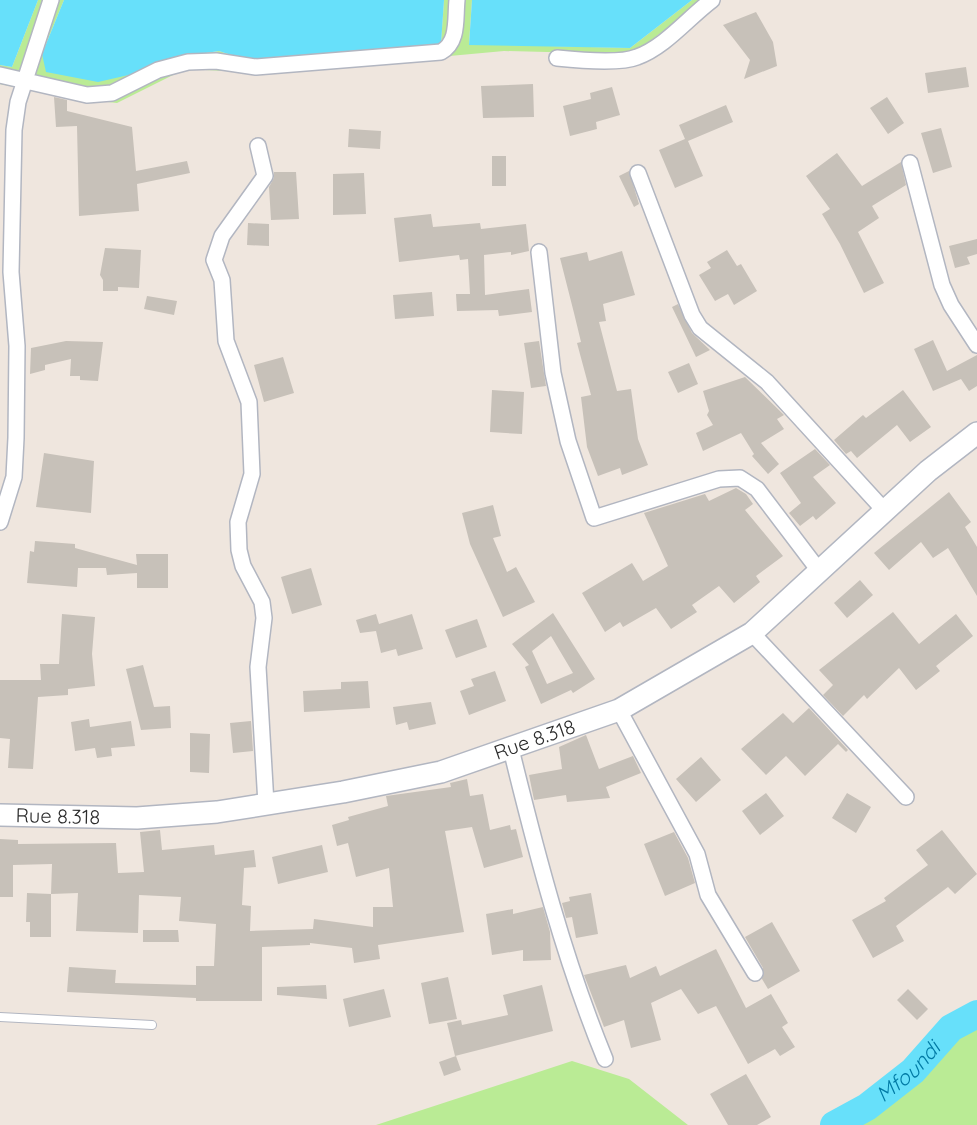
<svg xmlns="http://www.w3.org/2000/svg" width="977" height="1125" font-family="Quicksand,sans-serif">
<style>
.green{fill:#baeb95}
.water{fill:#67e0fa}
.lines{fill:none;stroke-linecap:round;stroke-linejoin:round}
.river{stroke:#67e0fa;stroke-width:28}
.building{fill:#c7c1b9;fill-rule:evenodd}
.lane-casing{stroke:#b2b6c1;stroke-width:10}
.street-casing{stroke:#b2b6c1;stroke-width:18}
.secondary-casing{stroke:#b2b6c1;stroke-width:24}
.lane{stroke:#fff;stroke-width:8}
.street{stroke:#fff;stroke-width:15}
.secondary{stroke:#fff;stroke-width:21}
.labels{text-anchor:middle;stroke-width:6;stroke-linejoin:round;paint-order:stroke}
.street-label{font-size:20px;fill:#2c2c2c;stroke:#fff}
.water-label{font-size:21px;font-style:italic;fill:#017aa5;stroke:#fff}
</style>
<rect width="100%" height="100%" fill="#efe6de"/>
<path class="green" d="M38,0H64L42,54L133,74L149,66L186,56L219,51L255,63L441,43L444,0H472L469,44L630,48L692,0H704L637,51L625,54L504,51L264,73L185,69L117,103L63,97L0,84V65L12,67Z
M977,1014V1125H834L867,1107L913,1071L951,1028Z
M572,1061L629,1079L688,1125H376Z"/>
<path class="water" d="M0,0H38L12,67L0,65Z
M64,0H444L441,44L364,55L255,63L219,51L186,56L149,66L133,74L98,82L46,72L42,54Z
M472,0H692L630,48L469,45Z"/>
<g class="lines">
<path class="river" id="s1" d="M834,1125L867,1107L913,1071L951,1028L977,1014"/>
</g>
<path class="building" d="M756,12L773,42L777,66L744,79L750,60L723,25Z
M966,67L969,87L928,93L925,73Z
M533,84L534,117L483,118L481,86Z
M612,87L620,115L596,122L597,129L570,136L563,106L591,99L590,93Z
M54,97L67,100V111L132,127L136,171L187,161L190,173L137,184L139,211L79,216L77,126L56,127Z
M887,97L904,123L888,134L870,108Z
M726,105L733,122L688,141L703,176L675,188L659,150L685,139L679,125Z
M941,128L952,167L933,173L921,133Z
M349,129L381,131L380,149L348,147Z
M837,153L862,186L901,162L906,185L872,206L879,218L858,232L884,283L864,293L840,244L822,214L830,209L806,176Z
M492,156H506V186H492Z
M629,171L639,204L634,207L619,176Z
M274,172H296L299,219L271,220L269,187L274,178Z
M364,173L366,214L333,215V174Z
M431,214L433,227L480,223L481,229L526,224L529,251L511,255V252L484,255L485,295L529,289L532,312L499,316L498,310L457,311L456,294H470L468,259L460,260L459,255L399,262L394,218Z
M248,223L269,224V246L247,245Z
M977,239V254L967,257L970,264L955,268L949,246Z
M105,248L141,250L139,288L118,287V291H103V280L100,275Z
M727,250L737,266L741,264L757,291L734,305L728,294L715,301L699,275L711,268L707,262Z
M622,251L635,295L603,304L606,321L599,322L617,391L631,389L638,439L648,465L622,475L620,468L598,476L587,447L581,397L591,395L577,343L581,342L574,313L560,258L587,252L589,261Z
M432,292L434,316L395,319L393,295Z
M147,296L177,301L174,315L144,309Z
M678,304L692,333L710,350L696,357L672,307Z
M933,340L947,371L977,355V386L969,391L961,379L933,391L914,349Z
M66,341L103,342L98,381L80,380V376H70L71,359L45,365V370L30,374L31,348Z
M539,341L546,386L531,388L524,343Z
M283,357L294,393L264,402L254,365Z
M689,363L698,384L678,393L668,372Z
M745,377L784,415L777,419L784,429L761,443L779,464L768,474L752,456L754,454L741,433L703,451L696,433L713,425L707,415L709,411L703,391Z
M492,390L524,392L522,434L490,432Z
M903,390L931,427L910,442L897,425L857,458L851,451L846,454L834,440L863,415L866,418Z
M815,449L830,465L813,477L836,503L816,520L813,516L800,526L789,513L801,503L780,473Z
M44,453L94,461L91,513L36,507Z
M736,488L746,494L753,504L745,510L783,556L756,576L760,582L734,603L719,586L692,605L697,612L671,629L656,608L623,627L620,622L605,632L582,593L632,563L643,581L668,566L644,513L705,494L709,501Z
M949,492L971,522L965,527L977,547V596L948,548L933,558L921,542L889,570L874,553Z
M493,505L501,536L493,538L507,572L516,567L535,602L503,617L470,544L462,513Z
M35,541L75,544V548L137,565L136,554H168V588H137V573L107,575L106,568H78L77,587L27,583L30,551L34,552Z
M311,568L322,605L292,614L281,577Z
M860,580L873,595L847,618L834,603Z
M893,612L919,644L956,614L973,636L936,666L940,671L916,690L899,668L867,699L864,695L843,716L823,695L833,685L819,670Z
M553,613L595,679L573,693L571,690L541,704L525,667L529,665L512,644ZM551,636L573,673L547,684L532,651Z
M62,614L95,617L92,654L95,686L68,689V695L38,697L33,769L8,768L10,739L0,738V680H41L40,664H59Z
M376,614L379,624L412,614L423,649L398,656L396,649L381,653L376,631L360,633L356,620Z
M477,619L487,647L456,658L445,630Z
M143,665L154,707L170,706L171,728L141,730L126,669Z
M495,671L506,701L469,715L460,691L474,686L471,679Z
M368,681L370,708L304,712L303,691L341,689V682Z
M431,702L436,724L409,730L407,722L396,725L393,707Z
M809,708L848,750L846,752L838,744L805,776L786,756L766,775L741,749L783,713L793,723Z
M89,719L90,727L131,721L135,746L111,748L112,756L97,758L95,748L75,751L71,722Z
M251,721L253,751L233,753L230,723Z
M190,733L210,734L209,773L190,772Z
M586,735L599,769L633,756L641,773L606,787L610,798L567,802L566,795L534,800L529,775L562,769L559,747Z
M701,757L721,780L696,802L676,779Z
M467,779L470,796L483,794L490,830L510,825L511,830L516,829L523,857L484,868L472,827L445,831L464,932L378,945L380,959L354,963L352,948L310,943V945L262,947V1001H196V998L67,992L69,967L116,970L115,983L196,985V966H214L216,924L179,921L181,897L139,895L138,933L76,931L78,893L51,894L52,864L13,865V897H0V839L18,840V844L116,843L118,873L144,872L140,832L160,830L162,850L214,845L215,855L254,850L256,867L244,868L242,905L251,906L250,931L313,929L314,919L373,927V907H393L389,868L356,877L348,843L337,846L332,825L349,820L348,817L388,806L386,796L451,787L450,783Z
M766,793L784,816L760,835L742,811Z
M847,793L871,807L856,833L832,818Z
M942,830L977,874L955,894L948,887L896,926L904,941L873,958L852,920L886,901L884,898L928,865L916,850Z
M674,832L688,858L695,883L665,896L644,844Z
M322,845L328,872L278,884L272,857Z
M27,893L51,894V937H30V922H26Z
M591,893L598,934L576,938L572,917L566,918L562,903L570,901L569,897Z
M543,907L550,932L551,960L523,961V950L492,955L486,914L513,909V914Z
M772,922L800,971L768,989L762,979L763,968L745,937Z
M143,930H178L179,942H143Z
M716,949L746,1008L771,994L788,1023L782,1027L795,1047L780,1056L775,1049L748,1064L716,1006L698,1014L681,989L651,1003L661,1040L631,1048L624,1020L604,1027L584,975L626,965L630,978L656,966L660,976Z
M448,977L457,1019L429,1024L421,983Z
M326,985L327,999L277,995V987Z
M542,985L553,1031L455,1056L447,1023L461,1020L462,1025L508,1015L503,995Z
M384,989L391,1017L349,1027L343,999Z
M908,989L928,1009L917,1020L897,1000Z
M456,1056L461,1070L444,1076L439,1062Z
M746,1074L771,1117L757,1125H728L710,1094Z"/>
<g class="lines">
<defs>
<path id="lane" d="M0,1017L152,1025"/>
<path id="street" d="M557,58C576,60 620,64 637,57C665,47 688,18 712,0
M0,75L87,95L112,93L158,70L188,62L216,61L256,67L441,52C459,42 455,19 457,0
M258,146L265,176L222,236L214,260L222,280L226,341L249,402L252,474L238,522L239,550L243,566L262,602L264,618L258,667L266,804
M910,163L942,285L951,305L977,345
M638,173L692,315L700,328L767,382L884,510
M539,252L553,373L568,441L594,518L719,479L740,478L757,489L820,572
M0,522L14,477L16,438L17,346L11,272L14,130L18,102L51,0
M752,633L906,797
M619,710L697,854L708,895L755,973
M511,749C537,855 564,959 605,1059"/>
<g id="secondary">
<path id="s2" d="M0,815L137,818L217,812L343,792L441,772L619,710L752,633L928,471L977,433"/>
</g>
</defs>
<use href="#lane" class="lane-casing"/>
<use href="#street" class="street-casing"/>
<use href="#secondary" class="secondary-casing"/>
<use href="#lane" class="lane"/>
<use href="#street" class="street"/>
<use href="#secondary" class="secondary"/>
</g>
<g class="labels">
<g class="street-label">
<text dy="7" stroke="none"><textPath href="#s2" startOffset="544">Rue 8.318</textPath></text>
<text dy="7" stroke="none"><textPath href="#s2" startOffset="58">Rue 8.318</textPath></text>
</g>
<g class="water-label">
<text dy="7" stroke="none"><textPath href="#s1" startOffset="92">Mfoundi</textPath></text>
</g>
</g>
</svg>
